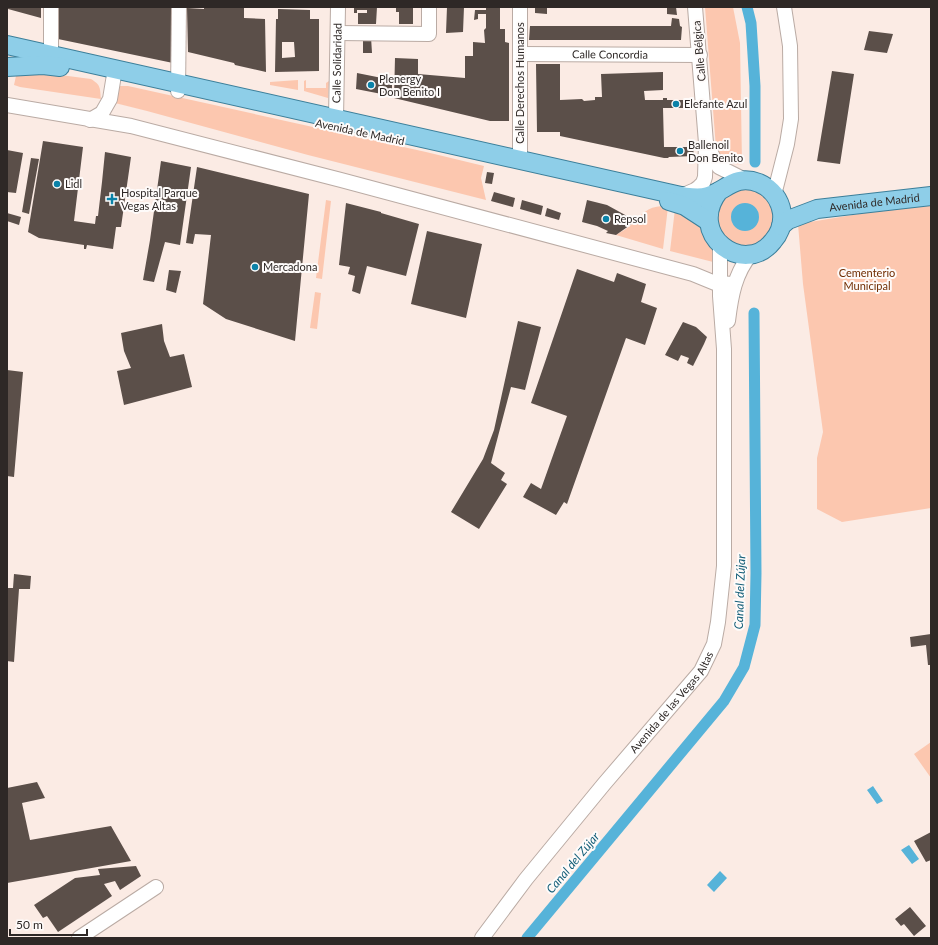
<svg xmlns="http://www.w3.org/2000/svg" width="938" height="945" font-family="Lato,sans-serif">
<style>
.green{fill:#fcc7af}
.water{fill:#56b3d9}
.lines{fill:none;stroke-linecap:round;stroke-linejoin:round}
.canal{stroke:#56b3d9;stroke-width:11}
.building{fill:#5b4f49;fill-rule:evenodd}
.minor-casing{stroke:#baaba4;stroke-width:16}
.major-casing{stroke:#3c7f9a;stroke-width:20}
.minor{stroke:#fff;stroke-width:14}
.major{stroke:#8ecee8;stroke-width:18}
.poi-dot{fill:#0b82a8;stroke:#fefbfa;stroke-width:1.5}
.labels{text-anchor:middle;stroke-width:4;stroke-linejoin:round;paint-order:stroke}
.street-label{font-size:11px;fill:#2e2826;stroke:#fefbfa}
.poi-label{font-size:11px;fill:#2e2826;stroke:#fefbfa;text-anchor:start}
.park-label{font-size:11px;fill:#702d02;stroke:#fefbfa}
.water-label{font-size:12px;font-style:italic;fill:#125d77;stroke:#fefbfa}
</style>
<rect width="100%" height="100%" fill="#fbebe4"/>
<path class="green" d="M705,7H733L740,43L742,164C727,165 722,162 716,148Z
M45,73L91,79C101,85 100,88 101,99L20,87L14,85L16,76L18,75Z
M298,80V90L270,85V82Z
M306,80V88H326V83L329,81L328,98L304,91V81Z
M120,86H128L426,152L484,166L481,178L486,200L308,155L147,111L115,103V89Z
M742,188L761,193L768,199L773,208L774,218L773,227L761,242L752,246L743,247L733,244L719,232L716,213L725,196Z
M326,200L331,201L322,279L316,278Z
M931,202V508L842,522L817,509V458L823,432L803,284L798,224Z
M662,206L668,207L663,249L616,235C621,232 628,228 632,224C642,214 647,207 662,206Z
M675,209L698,219L716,249L717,263L670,251Z
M315,292L321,293L317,329L310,328Z
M931,742V778L914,754Z"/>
<path class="water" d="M731 217a14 14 0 1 1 28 0a14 14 0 1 1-28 0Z
M873,786L883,801L877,804L867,790Z
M909,845L919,859L912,864L901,850Z
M720,871L727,878L714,892L707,885Z"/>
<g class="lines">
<path class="canal" d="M747,7L751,23L755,86V162
M527,938L724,701L744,667L755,625L756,573L754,313"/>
</g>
<path class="building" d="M8,7H41V18L8,9Z
M59,7H173V63L58,39Z
M204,7H244V18L265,19L266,72L235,65L234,63L188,52L187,8L204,9Z
M354,7H377L376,24H358V13H367V10H357V13H354Z
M396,7H413V24H399V12H396Z
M447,7H464L463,32L446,33Z
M486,7H500V29H505V42L509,43V121H490L394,98L395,58L418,59V74L465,78V56H473V42L485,43L484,30L486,28V14H478V19L474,20L475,10H486Z
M535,7H547V14L535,13Z
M667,7H676L677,15L667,14Z
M278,9L310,10V19H319V71L275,72L276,19H278ZM282,42H294L295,57L282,58Z
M672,18L679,19L680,26L682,27L681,40H529L530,26H671Z
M869,31L893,34L887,53L864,50Z
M363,37H371L372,53H363Z
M536,64H560V100L582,99L584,101L595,100V97H602L601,74L663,72V90L644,91L645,100H663V98H667V100H689V108H663L664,147H693L694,156L669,157L668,158H664L560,136V132H537Z
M832,71L854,74L840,164L817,161Z
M357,73L392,80V96L356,89Z
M43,141L83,147L74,221L95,224L96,216H98L102,182L105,152L131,157L121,227H116L113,249L87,245L86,249H84V245L39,238L28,232Z
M7,150L23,153L16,193L7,192Z
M31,158L39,159L29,214L22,212Z
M161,161L191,167L180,245L165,242L154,282L143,280L150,240Z
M197,167L309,194L295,341L226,319L203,304L211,235L195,234L193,244L186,243Z
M487,172L494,173L492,184L485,183Z
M494,192L515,198L513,207L491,201Z
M522,200L543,206L541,215L520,209Z
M587,200L607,205L627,216L633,223L616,235L606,233L608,231L597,226L582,222Z
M346,203L381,212V213L419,224L406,276L367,266L360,294L352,291L355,276L348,274L350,267L339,265Z
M547,208L561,213L559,220L545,216Z
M7,213L21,217L19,225L7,221Z
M427,231L482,244L466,318L411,304Z
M577,269L614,282L617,273L646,284L641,302L657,308L645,345L626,338L567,504L564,502L556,515L523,497L531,483L541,489L567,416L531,403Z
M169,270L181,271L176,293L166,290Z
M518,321L541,327L525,390L511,387L491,463L505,473L501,480L507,484L479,529L451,512L483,459L494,430Z
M683,322L696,327L707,337L704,344L693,366L687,363L689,358L681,355L678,361L665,355Z
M162,324L164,341L170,357L184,354L192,387L124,405L117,371L131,368L124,351L121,333Z
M7,370L23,372L14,477L7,476Z
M14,574L31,576L30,589H19L14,662L7,661V588H13Z
M931,634V665H928L926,645L911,647L910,637Z
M37,782L45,798L22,803L30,840L111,826L131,861L7,883V788Z
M931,832V860L926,862L914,841Z
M136,866L141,876L120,890L115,881L104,884L112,896L58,932L47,916L43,918L34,905L75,878L100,875L98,869Z
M910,907L926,926L914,936L904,924L901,926L895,919Z"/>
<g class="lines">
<defs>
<g id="minor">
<path d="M51,7V55"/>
<path d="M520,7V159"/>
<path d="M338,33L429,34V7"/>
<path id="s1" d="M520,54L700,55"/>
<path d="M178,91L179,7"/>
<path d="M7,105L131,126L341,180L693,274L715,283L734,284"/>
<path id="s2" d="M336,118L338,7"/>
<path d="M90,120L102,113L110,99L115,69"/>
<path d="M707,145L715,161L719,167L745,180"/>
<path d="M774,195L787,144L791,119L790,46L784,7"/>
<path d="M681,196L695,190L699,187L703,183L705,177L706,143L695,7"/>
<path d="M728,321C731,296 735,273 751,254"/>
<path d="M79,938L156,887"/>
<path id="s3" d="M482,938L526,879L604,784L701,671L714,644L718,622L724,566V349L720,296V245"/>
</g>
<g id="major">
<path d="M7,45L681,196C690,197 699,199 708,196C727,190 735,174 759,183C771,188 780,199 782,213C783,223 780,233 773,241C744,278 685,234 719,191"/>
<path d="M7,67L43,65L60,67"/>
<path d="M669,201L685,206L708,221"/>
<path id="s4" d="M781,226L788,220L817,209L931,196"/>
</g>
</defs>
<use href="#minor" class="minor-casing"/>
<use href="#major" class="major-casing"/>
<use href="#minor" class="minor"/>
<use href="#major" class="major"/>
</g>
<g class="poi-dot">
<circle cx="371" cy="85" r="4"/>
<circle cx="676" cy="104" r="4"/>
<circle cx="680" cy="151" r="4"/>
<circle cx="57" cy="184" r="4"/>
<path d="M110 193h4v4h4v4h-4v4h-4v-4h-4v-4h4z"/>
<circle cx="606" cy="219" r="4"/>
<circle cx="255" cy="267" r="4"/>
</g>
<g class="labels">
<g class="street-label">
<text transform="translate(699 51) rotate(-95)" y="4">Calle Bélgica</text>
<text dy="4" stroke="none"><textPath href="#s1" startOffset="90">Calle Concordia</textPath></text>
<text dy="4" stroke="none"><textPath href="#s2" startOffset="55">Calle Solidaridad</textPath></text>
<text transform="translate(520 83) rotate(-90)" y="4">Calle Derechos Humanos</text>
<text transform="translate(360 132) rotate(12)" y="4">Avenida de Madrid</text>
<text dy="4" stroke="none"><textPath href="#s4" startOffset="98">Avenida de Madrid</textPath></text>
<text dy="4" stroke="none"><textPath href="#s3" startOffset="303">Avenida de las Vegas Altas</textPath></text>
</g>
<g class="poi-label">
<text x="379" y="83">Plenergy<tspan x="379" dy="13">Don Benito I</tspan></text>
<text x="684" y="108">Elefante Azul</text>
<text x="688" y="149">Ballenoil<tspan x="688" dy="13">Don Benito</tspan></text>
<text x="65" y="188">Lidl</text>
<text x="121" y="197">Hospital Parque<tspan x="121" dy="13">Vegas Altas</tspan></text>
<text x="614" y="223">Repsol</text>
<text x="263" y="271">Mercadona</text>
</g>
<g class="park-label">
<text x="867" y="277">Cementerio<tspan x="867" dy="13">Municipal</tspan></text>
</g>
<g class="water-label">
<text transform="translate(740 592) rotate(-88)" y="4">Canal del Zújar</text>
<text transform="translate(573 863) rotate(-50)" y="4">Canal del Zújar</text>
</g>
</g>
<rect width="938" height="945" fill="none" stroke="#2e2826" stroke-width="16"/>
<path d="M10 929v6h77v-6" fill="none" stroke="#2e2826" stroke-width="2"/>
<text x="16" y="929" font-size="12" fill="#2e2826" stroke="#fefbfa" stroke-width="3" paint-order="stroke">50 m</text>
</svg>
